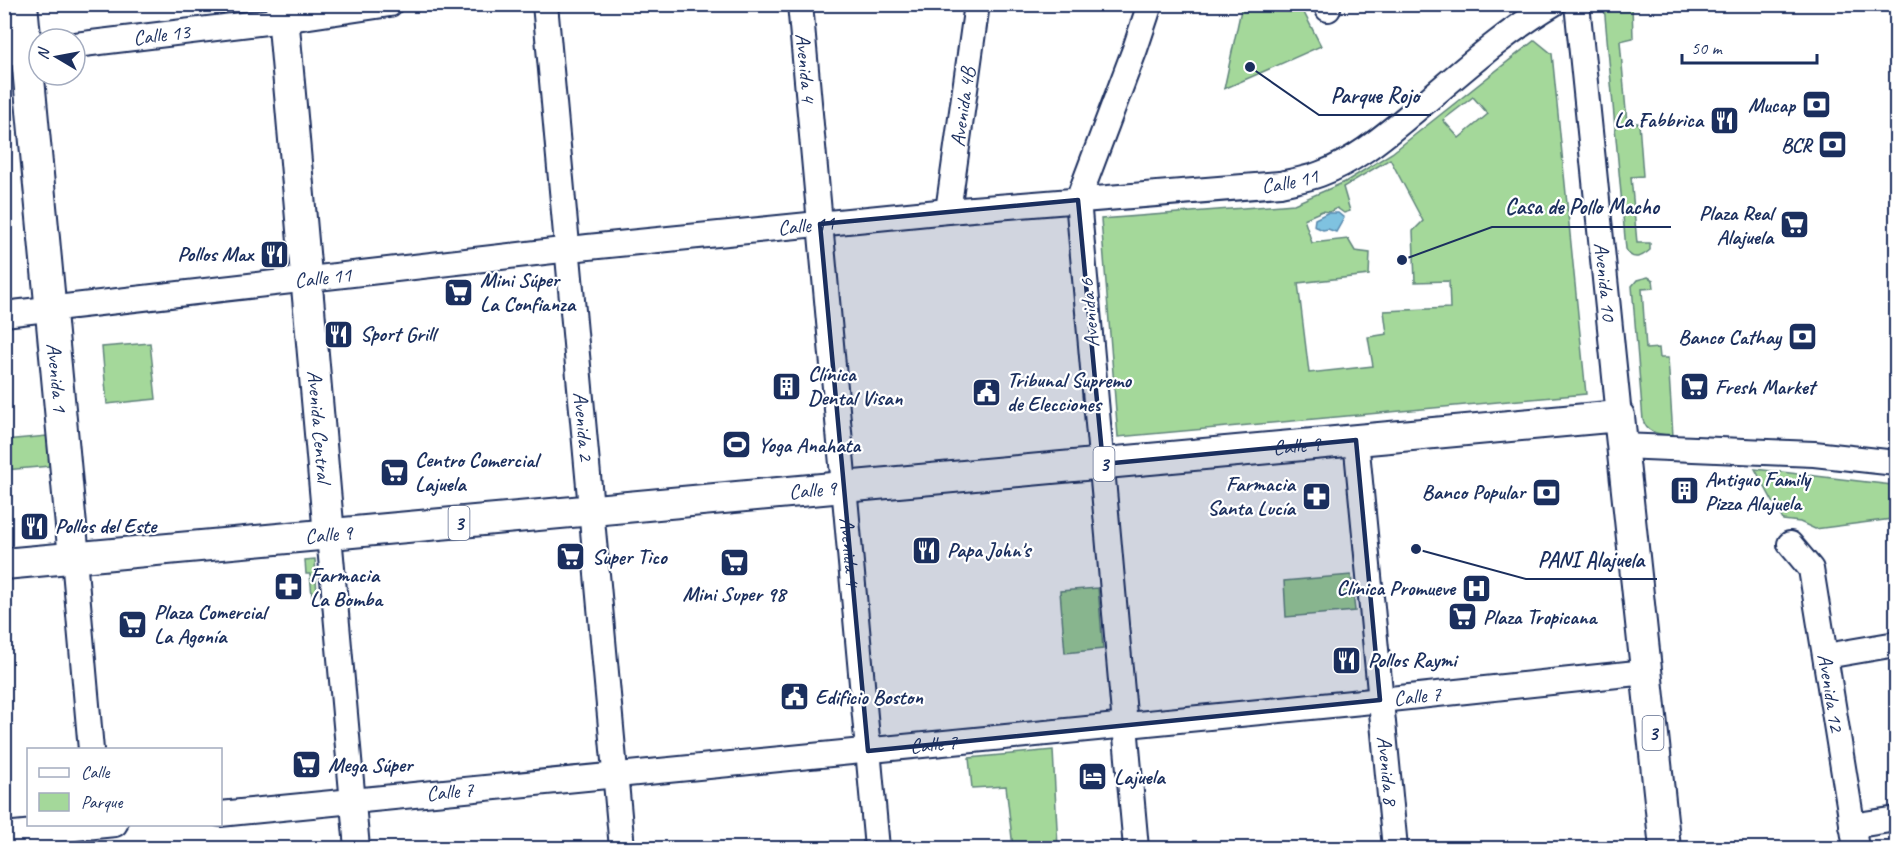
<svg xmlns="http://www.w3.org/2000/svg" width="1901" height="853" font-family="Caveat,sans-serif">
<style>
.green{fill:#a4d89a;stroke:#60847c;stroke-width:1.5;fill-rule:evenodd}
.water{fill:#7fc2e0;stroke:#5787ac;stroke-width:1.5}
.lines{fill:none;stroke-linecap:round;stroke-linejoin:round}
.minor-casing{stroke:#1b2f5e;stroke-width:28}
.major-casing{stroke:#1b2f5e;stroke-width:34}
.minor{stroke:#fff;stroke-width:24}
.major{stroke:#fff;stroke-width:30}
.marked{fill:#1b2f5e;fill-opacity:0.2;stroke:#1b2f5e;stroke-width:4.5;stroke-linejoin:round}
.labels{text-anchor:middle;stroke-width:4.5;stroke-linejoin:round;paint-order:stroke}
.shield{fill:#fff;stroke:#5f6d8e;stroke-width:1.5}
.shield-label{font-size:20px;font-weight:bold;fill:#1b2f5e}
.street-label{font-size:21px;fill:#1b2f5e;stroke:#fff}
.poi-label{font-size:21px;font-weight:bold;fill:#1b2f5e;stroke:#fff;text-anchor:start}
.leader{fill:none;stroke:#1b2f5e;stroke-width:2}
.callout-dot{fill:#1b2f5e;stroke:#fff;stroke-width:2}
.callout-label{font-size:22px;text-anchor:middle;font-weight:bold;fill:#1b2f5e;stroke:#fff;stroke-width:4.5;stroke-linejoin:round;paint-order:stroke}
</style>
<rect width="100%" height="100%" fill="#fff"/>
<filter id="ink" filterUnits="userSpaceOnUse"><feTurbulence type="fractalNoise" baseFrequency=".0167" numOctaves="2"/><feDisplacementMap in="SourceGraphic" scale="12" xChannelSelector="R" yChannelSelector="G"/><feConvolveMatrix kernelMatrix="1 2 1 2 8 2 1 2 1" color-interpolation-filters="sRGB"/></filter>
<g filter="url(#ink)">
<path class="green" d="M1242,5H1300L1321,46L1224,89Z
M1604,5H1632L1633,38L1620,41L1627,123H1639L1643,176L1631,177L1637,243H1650V250C1642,257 1632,262 1626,249Z
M1535,40L1552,54L1586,394L1118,437L1101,219L1294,204L1345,182L1392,153ZM1473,97L1488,114L1459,138L1443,120ZM1390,159L1423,221L1413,231L1415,282L1449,281L1450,308L1384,311L1387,334L1368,337L1373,366L1309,373L1298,283L1369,275L1370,253L1355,251L1348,239L1312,243L1304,219L1322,211L1329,212L1337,208L1344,213L1350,211L1343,187Z
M1648,277L1653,280L1654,288L1642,289L1646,349L1659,348L1660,358H1668L1673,436C1660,434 1647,434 1643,420L1632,286L1637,280Z
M150,343L156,399L107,404L102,347Z
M47,436L50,466L5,470V440Z
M1755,469L1892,485V519L1815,529L1800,522L1783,520Z
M315,559L317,595L312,596L310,574H306L305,560Z
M1351,575L1355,611L1286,617L1284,581Z
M1098,588L1103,649L1065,653L1060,591Z
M1053,750L1058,848L1013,847L1006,786L972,788L969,758Z"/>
<path class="water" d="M1327,213H1338L1344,218L1336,232L1328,229L1323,230L1314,226L1315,219Z"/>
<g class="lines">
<defs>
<g id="minor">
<path id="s1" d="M545,4L622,848"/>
<path id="s2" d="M800,4L877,848"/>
<path d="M1326,4L1328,9"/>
<path id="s3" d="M1577,4L1619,416"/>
<path id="s4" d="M75,45L283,20L390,4"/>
<path d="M4,53L39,49"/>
<path id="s5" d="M948,211L977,4"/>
<path id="s6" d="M4,314L588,247L948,211L1280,184C1293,181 1307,179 1320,174C1355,161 1383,137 1411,114C1457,76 1502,34 1553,4"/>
<path id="s7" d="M1356,440L1395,848"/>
<path d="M1622,446L1814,454L1896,463"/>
<path d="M329,535L357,848"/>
<path id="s8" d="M1790,544L1811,569L1856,848"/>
<path d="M74,558L91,750"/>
<path d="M1826,656L1896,644"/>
<path id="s9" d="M220,814L1362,702L1646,672"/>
<path d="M1852,826L1896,819"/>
<path d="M4,835L115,824"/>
<path d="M1136,848L1078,200L1135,49L1150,4"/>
</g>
<g id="major">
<path id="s10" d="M22,4L74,558"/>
<path id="s11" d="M282,4L329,535"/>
<path id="s12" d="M4,564L1619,416L1665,848"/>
</g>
</defs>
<use href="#minor" class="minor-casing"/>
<use href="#major" class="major-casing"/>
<use href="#minor" class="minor"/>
<use href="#major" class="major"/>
</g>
</g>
<path class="marked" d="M1078,200L1103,464L1356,440L1380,700L868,751L820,224Z"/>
<defs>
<symbol id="bank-square" viewBox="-11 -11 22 22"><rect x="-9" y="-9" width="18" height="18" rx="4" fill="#1b2f5e" stroke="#fff"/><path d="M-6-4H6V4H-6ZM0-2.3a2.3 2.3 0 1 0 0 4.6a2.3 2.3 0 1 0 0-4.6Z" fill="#fff"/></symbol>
<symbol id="restaurant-square" viewBox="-11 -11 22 22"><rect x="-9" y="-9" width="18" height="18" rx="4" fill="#1b2f5e" stroke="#fff"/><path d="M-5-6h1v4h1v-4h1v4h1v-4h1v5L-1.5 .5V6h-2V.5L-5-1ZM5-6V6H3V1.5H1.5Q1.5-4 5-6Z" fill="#fff"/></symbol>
<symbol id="supermarket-square" viewBox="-11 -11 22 22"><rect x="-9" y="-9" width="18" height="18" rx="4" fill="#1b2f5e" stroke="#fff"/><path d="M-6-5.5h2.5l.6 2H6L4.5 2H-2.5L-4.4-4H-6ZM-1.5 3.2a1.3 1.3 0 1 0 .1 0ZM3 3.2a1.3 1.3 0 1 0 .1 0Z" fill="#fff"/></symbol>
<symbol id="building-square" viewBox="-11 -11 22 22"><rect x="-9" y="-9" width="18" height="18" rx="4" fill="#1b2f5e" stroke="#fff"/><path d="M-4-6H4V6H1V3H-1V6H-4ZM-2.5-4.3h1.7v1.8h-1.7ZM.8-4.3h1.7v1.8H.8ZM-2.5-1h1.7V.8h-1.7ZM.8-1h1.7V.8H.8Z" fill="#fff"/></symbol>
<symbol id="civic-square" viewBox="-11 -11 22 22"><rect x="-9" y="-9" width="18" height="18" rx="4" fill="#1b2f5e" stroke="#fff"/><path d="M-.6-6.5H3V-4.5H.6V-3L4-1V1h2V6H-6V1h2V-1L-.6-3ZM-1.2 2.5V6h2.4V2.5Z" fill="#fff"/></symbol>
<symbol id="stadium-square" viewBox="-11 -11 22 22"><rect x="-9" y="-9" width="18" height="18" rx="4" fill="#1b2f5e" stroke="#fff"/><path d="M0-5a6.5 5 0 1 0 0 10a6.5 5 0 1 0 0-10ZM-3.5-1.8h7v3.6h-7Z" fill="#fff"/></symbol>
<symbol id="pharmacy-square" viewBox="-11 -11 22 22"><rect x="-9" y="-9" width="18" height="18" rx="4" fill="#1b2f5e" stroke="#fff"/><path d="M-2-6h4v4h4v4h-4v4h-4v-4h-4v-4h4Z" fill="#fff"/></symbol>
<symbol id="hospital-square" viewBox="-11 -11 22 22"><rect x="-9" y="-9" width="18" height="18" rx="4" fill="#1b2f5e" stroke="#fff"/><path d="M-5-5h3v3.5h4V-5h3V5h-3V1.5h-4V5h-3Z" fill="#fff"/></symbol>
<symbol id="hotel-square" viewBox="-11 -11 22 22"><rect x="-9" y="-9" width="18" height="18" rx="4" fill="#1b2f5e" stroke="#fff"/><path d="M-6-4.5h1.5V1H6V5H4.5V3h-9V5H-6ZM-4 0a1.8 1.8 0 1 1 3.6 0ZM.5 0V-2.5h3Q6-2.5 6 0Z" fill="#fff"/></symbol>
</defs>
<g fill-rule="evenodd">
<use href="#bank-square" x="1800" y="88" width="33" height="33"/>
<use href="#restaurant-square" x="1708" y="104" width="33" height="33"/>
<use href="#bank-square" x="1816" y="128" width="33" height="33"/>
<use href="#supermarket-square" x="1778" y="208" width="33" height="33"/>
<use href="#restaurant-square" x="258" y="238" width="33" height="33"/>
<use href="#supermarket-square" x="442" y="276" width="33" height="33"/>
<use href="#restaurant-square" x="322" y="318" width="33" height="33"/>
<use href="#bank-square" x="1786" y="320" width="33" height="33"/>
<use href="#building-square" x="770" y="370" width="33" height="33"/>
<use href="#supermarket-square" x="1678" y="370" width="33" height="33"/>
<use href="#civic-square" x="970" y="376" width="33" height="33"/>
<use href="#stadium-square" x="720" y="428" width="33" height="33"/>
<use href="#supermarket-square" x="378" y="456" width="33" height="33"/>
<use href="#building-square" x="1668" y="474" width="33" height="33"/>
<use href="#bank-square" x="1530" y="476" width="33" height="33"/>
<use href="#pharmacy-square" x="1300" y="480" width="33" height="33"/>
<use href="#restaurant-square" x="18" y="510" width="33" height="33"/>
<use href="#restaurant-square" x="910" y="534" width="33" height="33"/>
<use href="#supermarket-square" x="554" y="540" width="33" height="33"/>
<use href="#supermarket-square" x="718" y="546" width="33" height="33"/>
<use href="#pharmacy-square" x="272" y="570" width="33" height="33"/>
<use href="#hospital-square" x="1460" y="572" width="33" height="33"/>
<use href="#supermarket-square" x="1446" y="600" width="33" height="33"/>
<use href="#supermarket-square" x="116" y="608" width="33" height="33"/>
<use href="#restaurant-square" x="1330" y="644" width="33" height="33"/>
<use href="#civic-square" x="778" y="680" width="33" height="33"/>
<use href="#supermarket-square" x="290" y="748" width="33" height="33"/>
<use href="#hotel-square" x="1076" y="760" width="33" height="33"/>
</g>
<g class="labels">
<g class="shield">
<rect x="1093.5" y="447" width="21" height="34" rx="4.5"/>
<rect x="448.5" y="506" width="21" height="34" rx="4.5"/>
<rect x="1642.5" y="716" width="21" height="34" rx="4.5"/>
</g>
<g class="shield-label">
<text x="1104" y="471">3</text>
<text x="459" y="530">3</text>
<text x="1653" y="740">3</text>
</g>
<g class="street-label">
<text dy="7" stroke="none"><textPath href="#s4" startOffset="87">Calle 13</textPath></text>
<text dy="7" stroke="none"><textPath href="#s2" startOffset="64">Avenida 4</textPath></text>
<text dy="7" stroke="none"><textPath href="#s5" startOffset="105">Avenida 4B</textPath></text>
<text dy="7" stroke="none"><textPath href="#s6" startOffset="1293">Calle 11</textPath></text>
<text dy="7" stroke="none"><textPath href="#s6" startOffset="807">Calle 11</textPath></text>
<text dy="7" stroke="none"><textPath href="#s6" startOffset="321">Calle 11</textPath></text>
<text dy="7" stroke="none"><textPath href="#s3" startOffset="279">Avenida 10</textPath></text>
<text transform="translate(1089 313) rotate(-95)" y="7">Avenida 6</text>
<text dy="7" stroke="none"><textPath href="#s10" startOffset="375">Avenida 1</textPath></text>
<text dy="7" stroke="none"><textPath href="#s11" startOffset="424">Avenida Central</textPath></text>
<text dy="7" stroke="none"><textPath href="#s1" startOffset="424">Avenida 2</textPath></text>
<text dy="7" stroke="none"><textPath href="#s12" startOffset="1298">Calle 9</textPath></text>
<text dy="7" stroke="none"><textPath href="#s12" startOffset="812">Calle 9</textPath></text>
<text dy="7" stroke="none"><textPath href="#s12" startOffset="326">Calle 9</textPath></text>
<text dy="7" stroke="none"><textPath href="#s2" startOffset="550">Avenida 4</textPath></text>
<text dy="7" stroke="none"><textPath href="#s8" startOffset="158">Avenida 12</textPath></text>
<text dy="7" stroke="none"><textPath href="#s9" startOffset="1203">Calle 7</textPath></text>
<text dy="7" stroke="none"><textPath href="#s9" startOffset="717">Calle 7</textPath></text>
<text dy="7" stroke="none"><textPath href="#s7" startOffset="332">Avenida 8</textPath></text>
<text dy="7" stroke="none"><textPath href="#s9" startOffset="231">Calle 7</textPath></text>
</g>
<g class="poi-label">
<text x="1795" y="112" text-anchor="end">Mucap</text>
<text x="1703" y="127" text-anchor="end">La Fabbrica</text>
<text x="1812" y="152" text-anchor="end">BCR</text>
<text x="1773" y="220" text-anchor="end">Plaza Real<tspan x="1773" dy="24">Alajuela</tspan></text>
<text x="253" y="261" text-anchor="end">Pollos Max</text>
<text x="480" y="287">Mini Súper<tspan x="480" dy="24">La Confianza</tspan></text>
<text x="360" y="341">Sport Grill</text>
<text x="1781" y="344" text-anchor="end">Banco Cathay</text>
<text x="808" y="381">Clínica<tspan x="808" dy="24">Dental Visan</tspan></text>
<text x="1007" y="387">Tribunal Supremo<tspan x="1007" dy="24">de Elecciones</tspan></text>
<text x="1715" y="394">Fresh Market</text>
<text x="758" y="452">Yoga Anahata</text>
<text x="415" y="467">Centro Comercial<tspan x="415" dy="24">Lajuela</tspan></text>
<text x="1705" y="486">Antiguo Family<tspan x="1705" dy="24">Pizza Alajuela</tspan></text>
<text x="1295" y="491" text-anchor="end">Farmacia<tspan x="1295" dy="24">Santa Lucía</tspan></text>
<text x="1525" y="499" text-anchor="end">Banco Popular</text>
<text x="55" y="533">Pollos del Este</text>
<text x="947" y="557">Papa John's</text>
<text x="592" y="564">Super Tico</text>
<text x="310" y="582">Farmacia<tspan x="310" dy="24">La Bomba</tspan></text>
<text x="1455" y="595" text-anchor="end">Clínica Promueve</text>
<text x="734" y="601" text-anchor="middle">Mini Super 98</text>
<text x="154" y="619">Plaza Comercial<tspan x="154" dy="24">La Agonía</tspan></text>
<text x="1483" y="624">Plaza Tropicana</text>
<text x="1368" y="667">Pollos Raymi</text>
<text x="815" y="704">Edificio Boston</text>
<text x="328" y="772">Mega Súper</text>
<text x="1114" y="784">Lajuela</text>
</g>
</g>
<path class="leader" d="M1250 67L1319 115H1431M1402 260L1492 227H1671M1416 549L1526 579H1657"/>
<g class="callout-dot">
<circle cx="1250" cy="67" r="6"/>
<circle cx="1402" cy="260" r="6"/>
<circle cx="1416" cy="549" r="6"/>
</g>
<g class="callout-label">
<text x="1375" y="103">Parque Rojo</text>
<text x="1582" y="214">Casa de Pollo Macho</text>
<text x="1591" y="567">PANI Alajuela</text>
</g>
<rect width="1901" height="853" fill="none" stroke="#fff" stroke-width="24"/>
<rect x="12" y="12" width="1877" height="829" fill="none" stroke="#1b2f5e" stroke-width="2" filter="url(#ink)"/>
<rect x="27" y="748" width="195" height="78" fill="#ffffff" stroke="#a4acbf" stroke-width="1.5"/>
<rect x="39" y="768" width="30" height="9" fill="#ffffff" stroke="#a4acbf" stroke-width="1.5"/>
<text x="81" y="778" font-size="18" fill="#1b2f5e">Calle</text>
<rect x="39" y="793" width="30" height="18" fill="#a4d89a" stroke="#a4acbf" stroke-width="1.5"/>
<text x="81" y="808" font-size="18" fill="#1b2f5e">Parque</text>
<g transform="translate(57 57) rotate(280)"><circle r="28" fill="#ffffff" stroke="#a4acbf" stroke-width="1.5"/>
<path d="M0-4.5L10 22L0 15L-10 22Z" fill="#1b2f5e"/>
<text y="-9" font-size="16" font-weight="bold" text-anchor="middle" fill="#1b2f5e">N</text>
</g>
<path d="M1682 54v9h135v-9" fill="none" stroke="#1b2f5e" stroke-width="3"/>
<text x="1691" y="54" font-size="18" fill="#1b2f5e" stroke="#ffffff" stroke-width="4.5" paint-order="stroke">50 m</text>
</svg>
